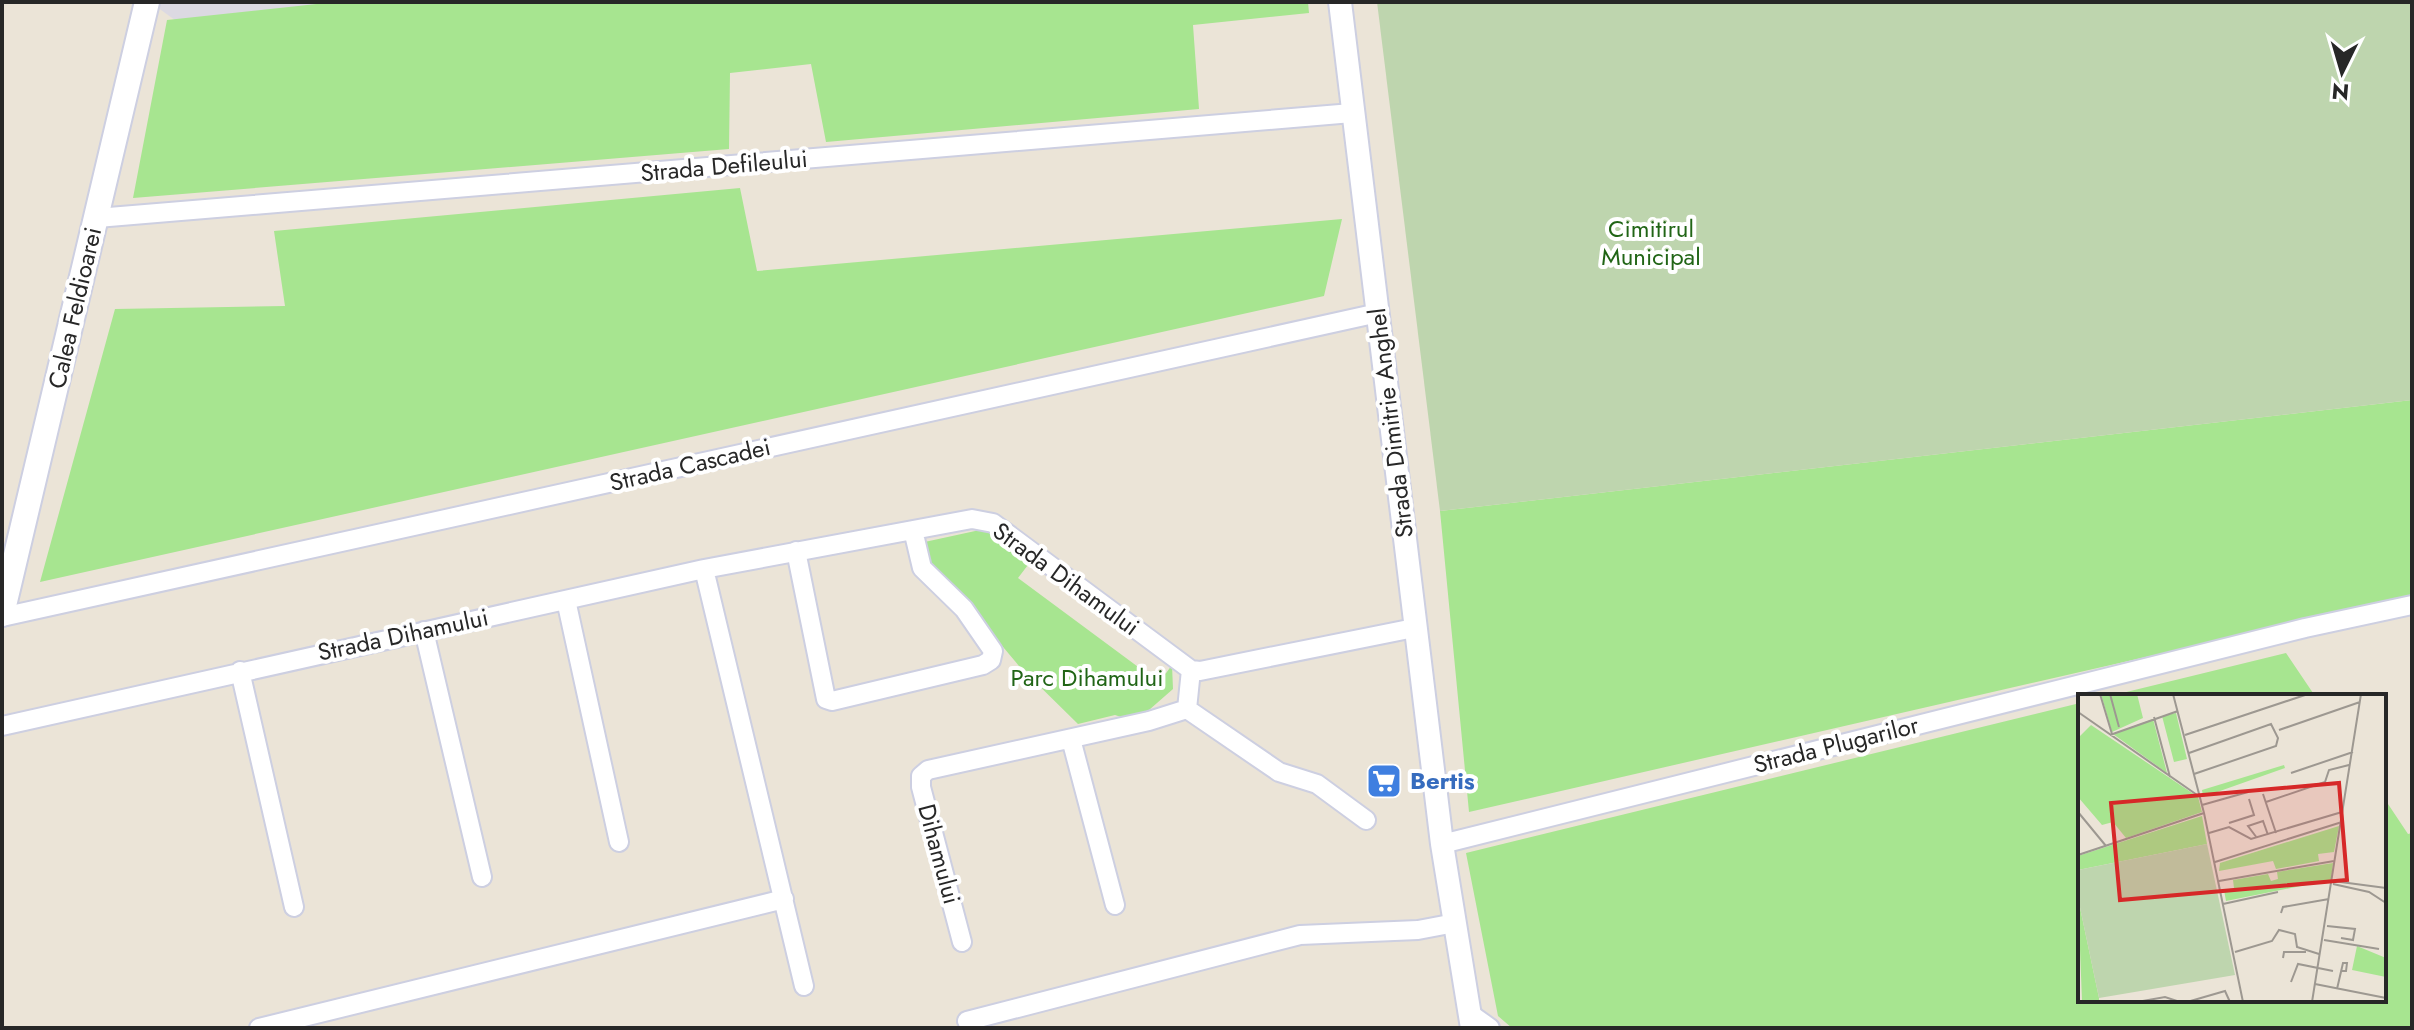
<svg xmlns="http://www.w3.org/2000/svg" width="2414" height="1030" font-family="Jost,sans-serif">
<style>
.industrial{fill:#dcd9e2}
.green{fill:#a7e590}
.cemetery{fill:#bed5ae}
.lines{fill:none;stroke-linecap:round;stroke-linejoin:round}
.minor-casing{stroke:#cdcfe1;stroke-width:22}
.tertiary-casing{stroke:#cdcfe1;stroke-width:26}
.secondary-casing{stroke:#cdcfe1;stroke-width:28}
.minor{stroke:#fff;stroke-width:18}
.tertiary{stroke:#fff;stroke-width:22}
.secondary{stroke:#fff;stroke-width:24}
.labels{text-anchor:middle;stroke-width:8;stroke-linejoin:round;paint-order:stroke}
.street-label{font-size:24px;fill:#272727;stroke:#fff}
.park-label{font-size:24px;fill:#216516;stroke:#fff}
.shop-label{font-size:24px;font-weight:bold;fill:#366cbe;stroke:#fff;text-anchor:start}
.inset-road{fill:none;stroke:#9d9891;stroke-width:2}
.view{fill:#d62828;fill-opacity:0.15;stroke:#d62828;stroke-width:4}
.inset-edge{fill:none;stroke:#272727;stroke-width:4}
</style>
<rect width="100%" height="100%" fill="#ebe4d7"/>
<path class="industrial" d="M150,2H339L179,23Z"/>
<path class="green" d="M335,2H1308L1309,13L1193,25L1199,109L826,142L811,64L730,73L729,149L133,198L167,20Z
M740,188L757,271L1342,219L1324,296L40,582L115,309L285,306L274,231Z
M2412,400V596L1469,812L1440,511Z
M989,528L1031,561L1018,578L1149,675L1161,680L1172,665L1173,689L1149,710L1130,720L1115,715L1078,724L1019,666L993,635L926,568L920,543Z
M2286,653L2315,696H2110Z
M2080,703V1000H2384V798L2408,834L2412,833V1028H1512L1498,1016L1466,853Z"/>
<path class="cemetery" d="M1377,2H2412V400L1440,511Z"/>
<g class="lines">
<defs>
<path id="minor" d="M97,218L1352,113
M796,551L826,699L832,701L983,665L991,660L993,651L964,609L922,568L913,530
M704,569L804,986
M566,600L619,842
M2,617L1378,313
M424,631L482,877
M1191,670L1187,709L1279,772L1317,784L1366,820
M240,671L294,907
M2,726L704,569L972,519L993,523L1191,670L1200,671L1414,628
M1071,739L1115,905
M1442,844L2305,628L2412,605
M962,942L921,787V776L928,770L1149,721L1187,709
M1469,1013L1490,1028
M967,1021L1300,935L1418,930L1455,923
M259,1028L784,899"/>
<path id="tertiary" d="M1340,2L1442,844L1472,1028"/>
<path id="secondary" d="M2,614L147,2"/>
</defs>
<use href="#minor" class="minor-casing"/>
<use href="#tertiary" class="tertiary-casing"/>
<use href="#secondary" class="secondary-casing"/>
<use href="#minor" class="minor"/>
<use href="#tertiary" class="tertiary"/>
<use href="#secondary" class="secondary"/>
</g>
<defs>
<symbol id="supermarket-square" viewBox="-11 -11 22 22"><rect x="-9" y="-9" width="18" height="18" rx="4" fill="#3f7fe0" stroke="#fff"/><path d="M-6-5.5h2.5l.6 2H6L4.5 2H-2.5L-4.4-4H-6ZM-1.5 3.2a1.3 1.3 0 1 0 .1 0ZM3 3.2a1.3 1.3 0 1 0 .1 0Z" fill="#fff"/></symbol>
</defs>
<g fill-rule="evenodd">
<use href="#supermarket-square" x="1364" y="761" width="40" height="40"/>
</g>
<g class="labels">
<g class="street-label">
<text transform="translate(724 166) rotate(-5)" y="8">Strada Defileului</text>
<text transform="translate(75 308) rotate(-77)" y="8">Calea Feldioarei</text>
<text transform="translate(1391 423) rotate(-97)" y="8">Strada Dimitrie Anghel</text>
<text transform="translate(690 465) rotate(-13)" y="8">Strada Cascadei</text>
<text transform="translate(1066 579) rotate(36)" y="8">Strada Dihamului</text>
<text transform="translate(403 635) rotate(-12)" y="8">Strada Dihamului</text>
<text transform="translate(1836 745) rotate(-14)" y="8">Strada Plugarilor</text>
<text transform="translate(939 854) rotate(75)" y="8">Dihamului</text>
</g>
<g class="park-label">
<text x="1651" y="237">Cimitirul<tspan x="1651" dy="28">Municipal</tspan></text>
<text x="1087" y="686">Parc Dihamului</text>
</g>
<g class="shop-label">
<text x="1410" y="789">Bertis</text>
</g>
</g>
<g transform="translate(2078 694)">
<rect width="308" height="308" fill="#ebe4d7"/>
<path d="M23,0H59L65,24L34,38ZM98,19L109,65L96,68L84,22ZM75,25L89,79L35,40ZM13,31L120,103L124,118L48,144L35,128L24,131L0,103V44ZM206,71L207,74L125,103L124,96ZM124,122L129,150L0,176V162ZM261,132L256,158L240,160L241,167L198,175L195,167L141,177L142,169ZM255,169L253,186L148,207L146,196L156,194L155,186L190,180L193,187L200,185L199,178ZM0,204L21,304V308L4,307ZM279,252L308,264V283L274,276Z" fill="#a7e590"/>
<path d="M129,150L157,281L21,304L0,204V176Z" fill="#bed5ae"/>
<path class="inset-road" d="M22,0L34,40M32,0L41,33M95,0L126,119L165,308M0,18L122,103M76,23L92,83M201,36L282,8M32,41L100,17M107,41L230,0M111,59L193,30L200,44L198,52L116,80M213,79L275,58M185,100L198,139M188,108L247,88L251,76L271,71M124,111L170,98M0,118L28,152M151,129L176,121L171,105M131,139L151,133L173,145L264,118M179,144L170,132L185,127L190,141M0,161L126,119M137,168L264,128M141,187L256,167M255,187L308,194M255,190L291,198L308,209M145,210L200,198M203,219L205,213L251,205M249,232L277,235L275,246L263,244M246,246L301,255M157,258L194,247L201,236L217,240L219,253L241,260M205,264L206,258H228M213,288L220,270L255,277M237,290L308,304M259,295L265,269H269L268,277H263M59,308L87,303L102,308M109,308L147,297L152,308M234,308L283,0"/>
<path class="view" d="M261,89L269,186L42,206L33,109Z"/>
<rect width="308" height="308" class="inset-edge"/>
</g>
<rect width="2414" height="1030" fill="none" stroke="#272727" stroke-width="8"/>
<g transform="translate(2342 72) rotate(185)" stroke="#ffffff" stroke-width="6" paint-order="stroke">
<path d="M0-6L14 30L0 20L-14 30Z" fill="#272727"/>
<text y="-12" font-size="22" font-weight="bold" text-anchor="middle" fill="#272727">N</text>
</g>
</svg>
